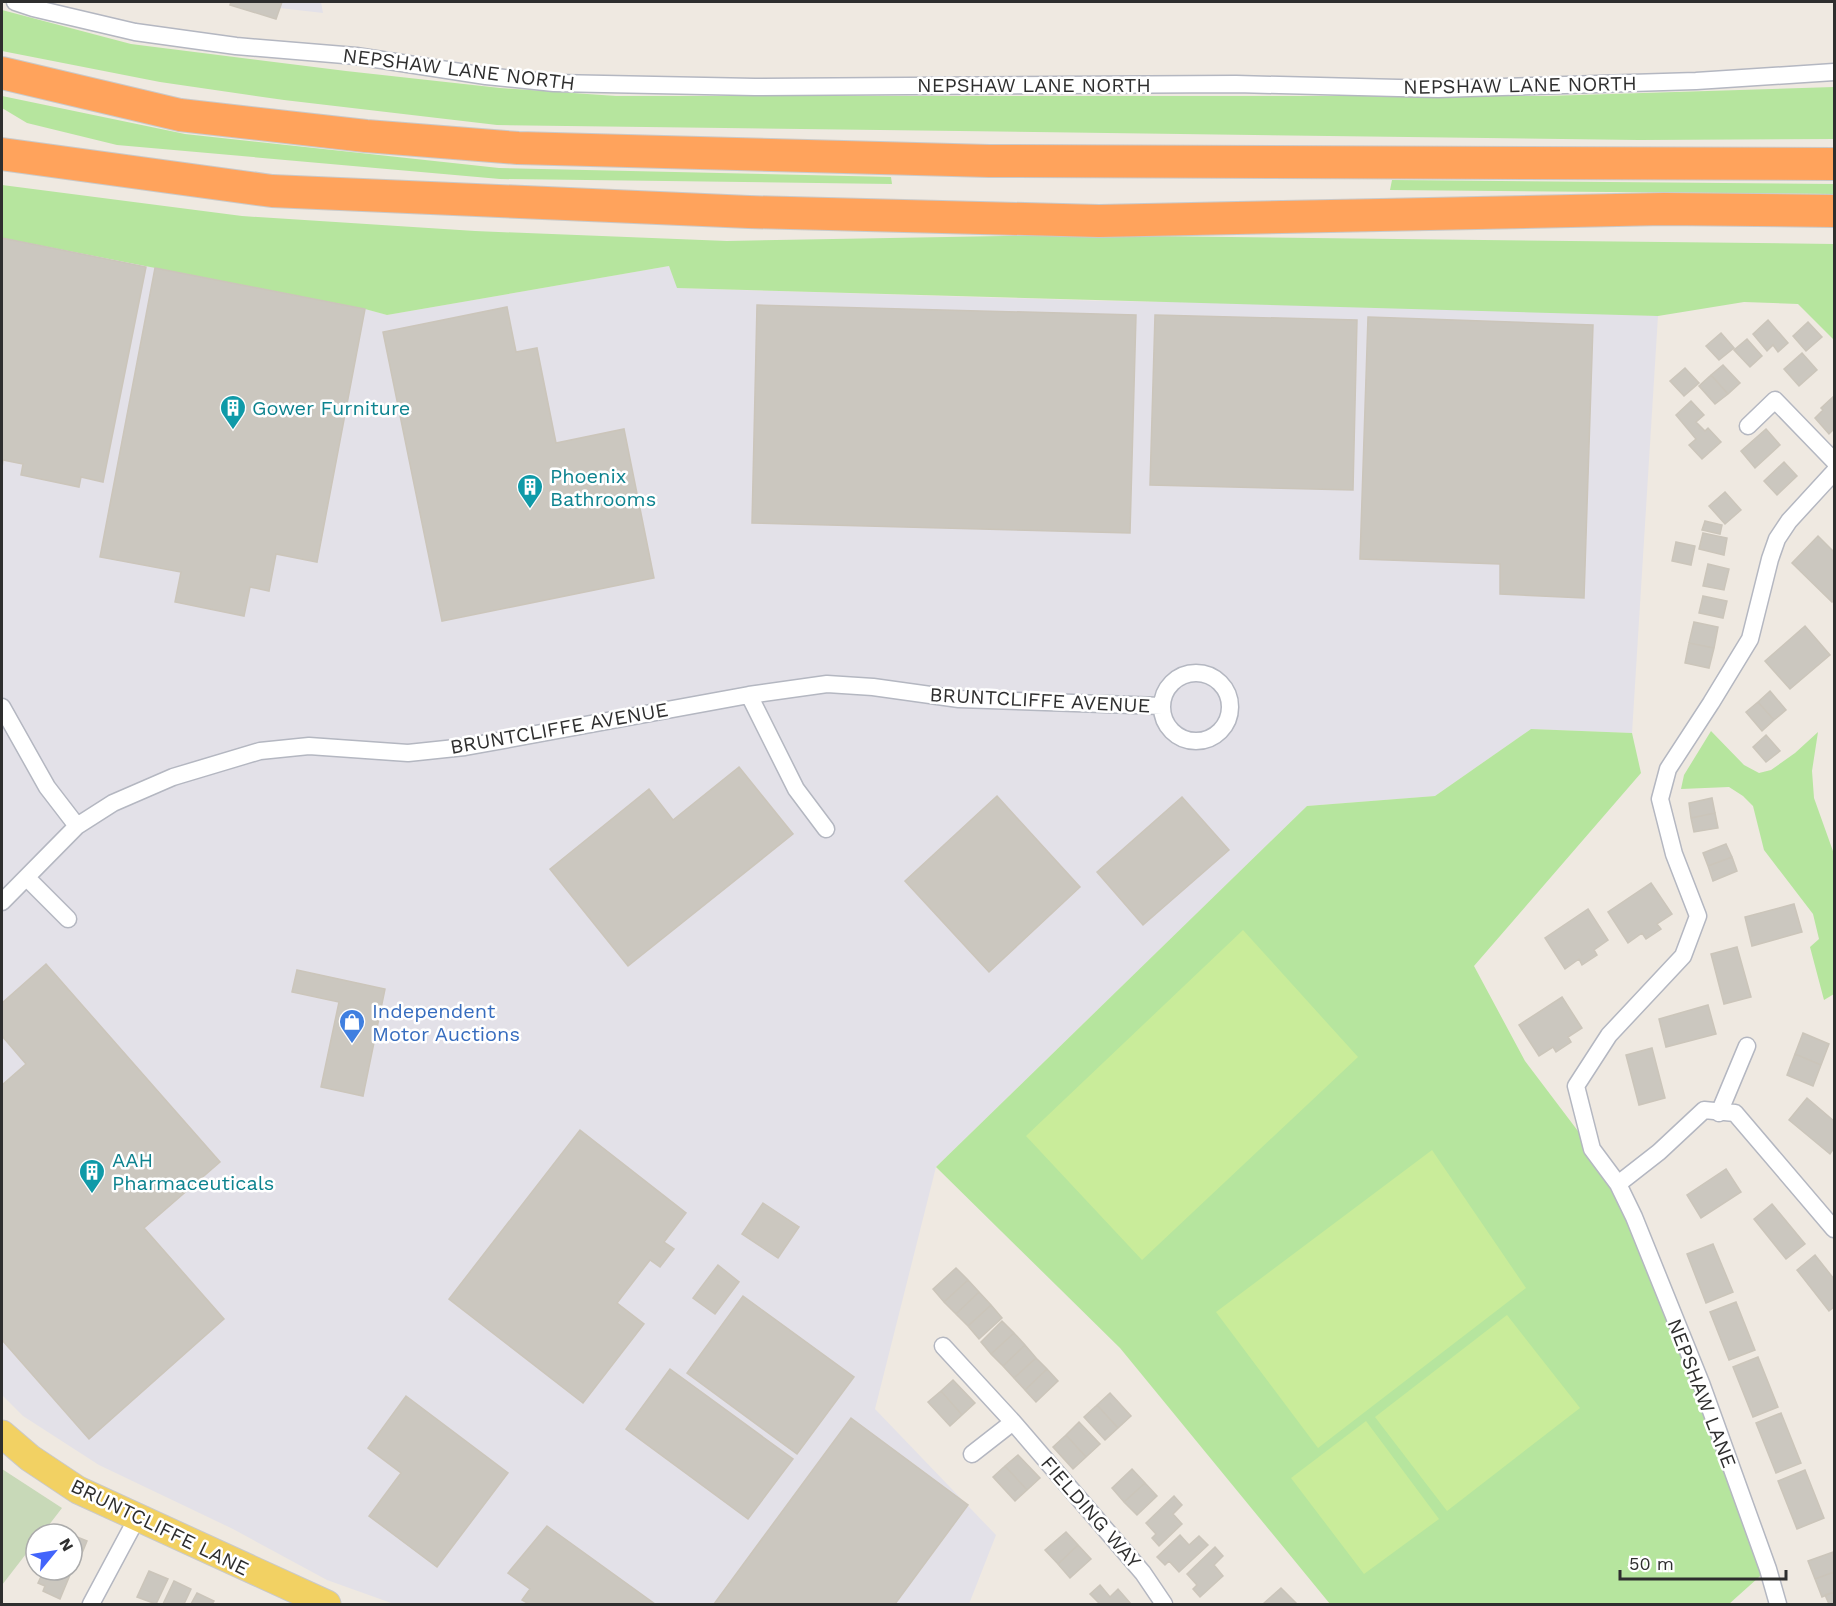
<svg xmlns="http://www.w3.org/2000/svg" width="1836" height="1606" font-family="'Work Sans',sans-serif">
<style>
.industrial{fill:#e3e1e8}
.green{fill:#b6e59e}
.cemetery{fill:#c8d9b8}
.pitch{fill:#c9ec9a}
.building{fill:#cbc7bf;stroke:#cbc5ba;stroke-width:1.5}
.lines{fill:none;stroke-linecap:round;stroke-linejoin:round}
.street-casing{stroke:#b4b7c1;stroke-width:19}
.primary-casing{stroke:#c9c9c9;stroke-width:29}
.highway-casing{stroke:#c9c9c9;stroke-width:34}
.street{stroke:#fff;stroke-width:16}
.primary{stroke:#f2d163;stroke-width:27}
.highway{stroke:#ffa35c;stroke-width:32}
.labels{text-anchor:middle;stroke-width:5;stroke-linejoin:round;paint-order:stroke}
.street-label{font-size:20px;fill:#2e2e2e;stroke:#fff}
.culture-label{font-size:20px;fill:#0d838f;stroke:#fff;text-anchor:start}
.shop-label{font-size:20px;fill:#366cbe;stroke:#fff;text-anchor:start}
</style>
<rect width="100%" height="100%" fill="#efe9e1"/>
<path class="industrial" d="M229,2H321L323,13Z
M2,238L365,309L387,315L669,266L678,288L1103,301L1462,306L1658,316L1632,733L1531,729L1435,796L1307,806L936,1167L875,1409L996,1535L969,1604H394L327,1580L233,1529L99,1465L23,1416L2,1395Z"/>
<path class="green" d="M2,10L131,44L346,71L500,88L616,96H1546L1834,87V139L1639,140L497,125L284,100L160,82L2,51Z
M2,96L185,134L499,168L891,177L892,184L500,179L117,145L27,123L2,108Z
M1392,180L1834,184V194L1390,190Z
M2,185L242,216L475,231L727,241L1060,235L1834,244V340L1798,304L1744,302L1658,316L677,288L669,266L387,315L365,309L2,238Z
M1531,729L1632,733L1641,773L1474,966L1525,1061L1618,1184L1768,1569L1729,1604H1330L1120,1348L936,1167L1307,806L1435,796Z
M1711,731L1744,765L1759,773L1771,770L1795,753L1818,732L1812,771L1814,798L1834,854V994L1824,1000L1810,947L1819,939L1813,914L1764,850L1753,806L1743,796L1729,787L1681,789L1684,775Z"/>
<path class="cemetery" d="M2,1469L62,1508L42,1534H36V1541L2,1585Z"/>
<path class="pitch" d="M1243,930L1358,1057L1142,1260L1026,1136Z
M1432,1150L1526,1288L1318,1448L1216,1312Z
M1507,1315L1580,1408L1447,1511L1375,1417Z
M1366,1421L1439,1519L1364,1574L1291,1478Z"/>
<path class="building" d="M231,2H282L276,19L230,5Z
M2,238L146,267L103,482L81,477L79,487L21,475L23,464L3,460L2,468Z
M155,268L365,309L317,562L276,554L269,591L250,587L244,616L175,602L181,572L100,557Z
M757,305L1136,315L1130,533L752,523Z
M507,307L516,352L537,348L556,443L624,429L654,578L442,621L383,332Z
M1155,315L1357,320L1353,490L1150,485Z
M1368,317L1593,325L1584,598L1500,594V564L1360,559Z
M1768,320L1788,343L1778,352L1773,345L1767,351L1753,334Z
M1808,322L1822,337L1806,351L1793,336Z
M1721,333L1734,348L1719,360L1706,346Z
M1747,339L1762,356L1750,367L1734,350Z
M1802,353L1817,370L1799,386L1784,369Z
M1723,365L1740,383L1728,394L1711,375Z
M1685,368L1699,383L1684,396L1670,381Z
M1711,375L1728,394L1715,404L1699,386Z
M1834,396V429L1829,434L1815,418L1823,410L1821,408Z
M1691,401L1704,415L1696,422L1705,431L1708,428L1721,442L1702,459L1689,445L1696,439L1676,415Z
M1766,429L1780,445L1755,468L1741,451Z
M1784,462L1797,476L1777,495L1764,481Z
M1725,492L1741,510L1725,524L1709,506Z
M1705,521L1722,525L1720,534L1702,530Z
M1703,533L1727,538L1724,555L1699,549Z
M1818,536L1834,552V599L1832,602L1792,563Z
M1676,542L1695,546L1691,565L1672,561Z
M1708,564L1729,569L1724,590L1703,586Z
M1703,596L1727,601L1723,618L1699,613Z
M1694,622L1718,627L1714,648L1689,643Z
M1805,626L1830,655L1790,689L1765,661Z
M1689,643L1714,648L1709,668L1685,663Z
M1770,691L1786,710L1774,720L1758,702Z
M1758,702L1774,720L1762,731L1746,712Z
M1766,735L1780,751L1766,762L1753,747Z
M739,767L793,834L628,966L550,869L649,789L673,820Z
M997,796L1080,887L989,972L905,881Z
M1182,797L1229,850L1143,925L1097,872Z
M1712,798L1715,813L1691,818L1689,803Z
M1715,813L1718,828L1694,832L1691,818Z
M1726,844L1732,857L1708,866L1703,853Z
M1732,857L1737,871L1713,881L1708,866Z
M1651,883L1672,914L1657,924L1661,929L1646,939L1642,933L1628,943L1608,912Z
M1794,904L1802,932L1752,946L1745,917Z
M1588,909L1608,940L1594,950L1597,955L1582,965L1579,959L1565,969L1545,938Z
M1737,947L1751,997L1724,1004L1711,954Z
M46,964L220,1162L144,1228L224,1319L89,1439L2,1340V1085L26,1064L2,1036V1003Z
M297,970L385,989L363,1096L321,1087L339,1002L292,992Z
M1562,997L1582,1028L1568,1037L1571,1042L1556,1052L1553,1047L1539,1056L1519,1025Z
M1708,1005L1716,1034L1666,1047L1659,1019Z
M1803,1033L1829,1044L1821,1065L1795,1054Z
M1652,1048L1665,1098L1639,1105L1626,1055Z
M1795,1054L1821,1065L1813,1086L1787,1075Z
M1807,1098L1834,1121V1148L1830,1154L1789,1120Z
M580,1130L686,1213L664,1242L674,1249L660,1267L650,1260L617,1303L644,1324L583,1403L449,1299Z
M1726,1169L1741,1192L1701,1218L1687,1195Z
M763,1203L799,1227L778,1258L742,1234Z
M1772,1204L1805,1244L1786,1259L1754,1219Z
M1713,1244L1733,1292L1706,1303L1687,1254Z
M1815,1255L1834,1279V1307L1829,1311L1797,1270Z
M718,1265L739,1282L715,1314L693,1298Z
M956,1268L968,1280L944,1302L933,1289Z
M968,1280L979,1292L956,1314L944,1302Z
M979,1292L991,1305L968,1326L956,1314Z
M743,1296L854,1377L797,1454L687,1373Z
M1736,1302L1755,1350L1729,1360L1710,1312Z
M991,1305L1002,1318L979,1339L968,1326Z
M1002,1321L1014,1333L991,1354L981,1342Z
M1014,1333L1025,1345L1003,1366L991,1354Z
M1025,1345L1036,1358L1014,1378L1003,1366Z
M1758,1357L1778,1407L1753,1417L1733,1367Z
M1036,1358L1047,1369L1025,1390L1014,1378Z
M670,1369L793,1459L748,1519L626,1429Z
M1047,1369L1058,1381L1036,1402L1025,1390Z
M953,1380L975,1403L962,1415L941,1391Z
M941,1391L962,1415L950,1426L928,1402Z
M1110,1393L1131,1416L1118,1428L1097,1405Z
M406,1396L508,1473L437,1567L369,1516L401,1473L368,1448Z
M1097,1405L1118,1428L1105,1440L1084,1417Z
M1781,1413L1801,1463L1776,1473L1756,1423Z
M851,1418L968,1505L895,1604H714Z
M1079,1422L1100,1444L1086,1457L1066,1435Z
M1066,1435L1086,1457L1073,1469L1053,1447Z
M1018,1455L1040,1478L1027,1490L1005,1466Z
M1005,1466L1027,1490L1015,1501L993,1477Z
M1132,1469L1145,1483L1124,1502L1112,1488Z
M1805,1470L1824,1518L1797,1529L1778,1481Z
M1145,1483L1157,1496L1137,1515L1124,1502Z
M1174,1496L1182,1505L1173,1514L1182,1524L1159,1546L1152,1538L1156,1534L1146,1523Z
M547,1526L655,1604H529L522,1600L530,1589L508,1573Z
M1066,1532L1078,1545L1058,1564L1045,1550Z
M72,1535L87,1541L76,1568L72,1566Z
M1180,1535L1189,1545L1199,1536L1208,1545L1179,1572L1169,1561L1165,1565L1157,1557Z
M1078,1545L1091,1559L1070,1578L1058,1564Z
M35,1546H36V1558L31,1556Z
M1215,1547L1223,1556L1214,1565L1223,1576L1200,1597L1193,1589L1197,1585L1187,1574Z
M1833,1552L1834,1572L1815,1579L1808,1561Z
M44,1570H59L70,1575L60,1599L43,1591L45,1586L38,1583Z
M149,1571L168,1579L156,1604L137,1597Z
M1834,1572V1592L1822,1597L1815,1579Z
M174,1581L191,1589L184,1604H163Z
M1100,1585L1110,1597L1118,1589L1131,1604H1100L1090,1594Z
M1281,1588L1297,1604H1263Z
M1834,1592V1604H1829L1825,1595Z
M197,1593L214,1601L212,1604H191Z"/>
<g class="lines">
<defs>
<path id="street" d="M15,2L33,8L135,32L236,46L356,56L486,76L554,83L755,87L1236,84L1438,89L1696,81L1834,72
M1748,426L1775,400L1834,461
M1162 707a34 34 0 1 1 68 0a34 34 0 1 1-68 0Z
M749,695L796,789L826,829
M2,707L47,787L77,826
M27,878L68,919
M2,902L77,826L113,803L173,777L260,751L309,746L408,753L465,747L749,695L827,684L873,687L959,699L1162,706
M1719,1113L1747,1046
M1618,1184L1659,1152L1704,1110L1735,1113L1834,1229
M943,1346L1013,1422L1143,1573L1164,1604
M972,1454L1013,1422
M91,1604L137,1518
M1778,1604L1768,1569L1701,1383L1634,1217L1618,1184L1592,1149L1576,1086L1609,1035L1683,956L1698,916L1674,854L1660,799L1668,769L1711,703L1750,639L1770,559L1777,539L1789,521L1834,472"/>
<path id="primary" d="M2,1434L30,1458L78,1490L327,1604"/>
<path id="highway" d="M2,73L180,115L366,136L518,148L989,161L1834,164
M2,154L272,191L749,212L1099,221L1664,209L1834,211"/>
</defs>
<use href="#street" class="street-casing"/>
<use href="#primary" class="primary-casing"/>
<use href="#highway" class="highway-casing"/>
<use href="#street" class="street"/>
<use href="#primary" class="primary"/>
<use href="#highway" class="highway"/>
</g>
<defs>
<symbol id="building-pin" viewBox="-11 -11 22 30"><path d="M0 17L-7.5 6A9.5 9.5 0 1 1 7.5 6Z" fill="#0f9aa8" stroke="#fff"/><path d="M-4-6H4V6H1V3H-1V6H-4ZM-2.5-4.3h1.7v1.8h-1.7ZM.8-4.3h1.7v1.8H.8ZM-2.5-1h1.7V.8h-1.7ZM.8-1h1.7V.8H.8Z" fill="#fff"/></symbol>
<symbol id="shop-pin" viewBox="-11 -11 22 30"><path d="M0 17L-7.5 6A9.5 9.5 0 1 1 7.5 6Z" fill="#3f7fe0" stroke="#fff"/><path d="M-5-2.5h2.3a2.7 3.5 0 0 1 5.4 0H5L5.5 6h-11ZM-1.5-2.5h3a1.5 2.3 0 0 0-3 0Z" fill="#fff"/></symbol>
</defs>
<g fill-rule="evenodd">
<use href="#building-pin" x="218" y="393" width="30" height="40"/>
<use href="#building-pin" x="515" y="472" width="30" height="40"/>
<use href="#shop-pin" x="337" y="1007" width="30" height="40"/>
<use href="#building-pin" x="77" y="1157" width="30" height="40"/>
</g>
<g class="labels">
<g class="street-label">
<text transform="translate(459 69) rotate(7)" y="7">NEPSHAW LANE NORTH</text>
<text x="1034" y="92">NEPSHAW LANE NORTH</text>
<text transform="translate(1520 85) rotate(-1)" y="7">NEPSHAW LANE NORTH</text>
<text transform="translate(1040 700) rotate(3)" y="7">BRUNTCLIFFE AVENUE</text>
<text transform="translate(559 728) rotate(-10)" y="7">BRUNTCLIFFE AVENUE</text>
<text transform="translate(1702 1393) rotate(69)" y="7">NEPSHAW LANE</text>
<text transform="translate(1091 1512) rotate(49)" y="7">FIELDING WAY</text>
<text transform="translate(160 1527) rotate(26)" y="7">BRUNTCLIFFE LANE</text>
</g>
<g class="culture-label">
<text x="252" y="415">Gower Furniture</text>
<text x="550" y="483">Phoenix<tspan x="550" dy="23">Bathrooms</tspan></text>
<text x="112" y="1167">AAH<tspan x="112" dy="23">Pharmaceuticals</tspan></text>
</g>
<g class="shop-label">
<text x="372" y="1018">Independent<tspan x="372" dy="23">Motor Auctions</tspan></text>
</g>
</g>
<rect width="1836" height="1606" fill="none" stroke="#2e2e2e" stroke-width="6"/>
<g transform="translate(54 1552) rotate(60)"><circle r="28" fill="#ffffff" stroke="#ababab" stroke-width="1.5"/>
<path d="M0-4.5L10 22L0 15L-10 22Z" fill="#4264fb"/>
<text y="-9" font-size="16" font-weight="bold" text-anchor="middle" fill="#2e2e2e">N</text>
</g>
<path d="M1620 1570v9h166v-9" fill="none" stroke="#2e2e2e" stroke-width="3"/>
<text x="1629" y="1570" font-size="18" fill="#2e2e2e" stroke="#ffffff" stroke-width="4.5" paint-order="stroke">50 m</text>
</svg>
